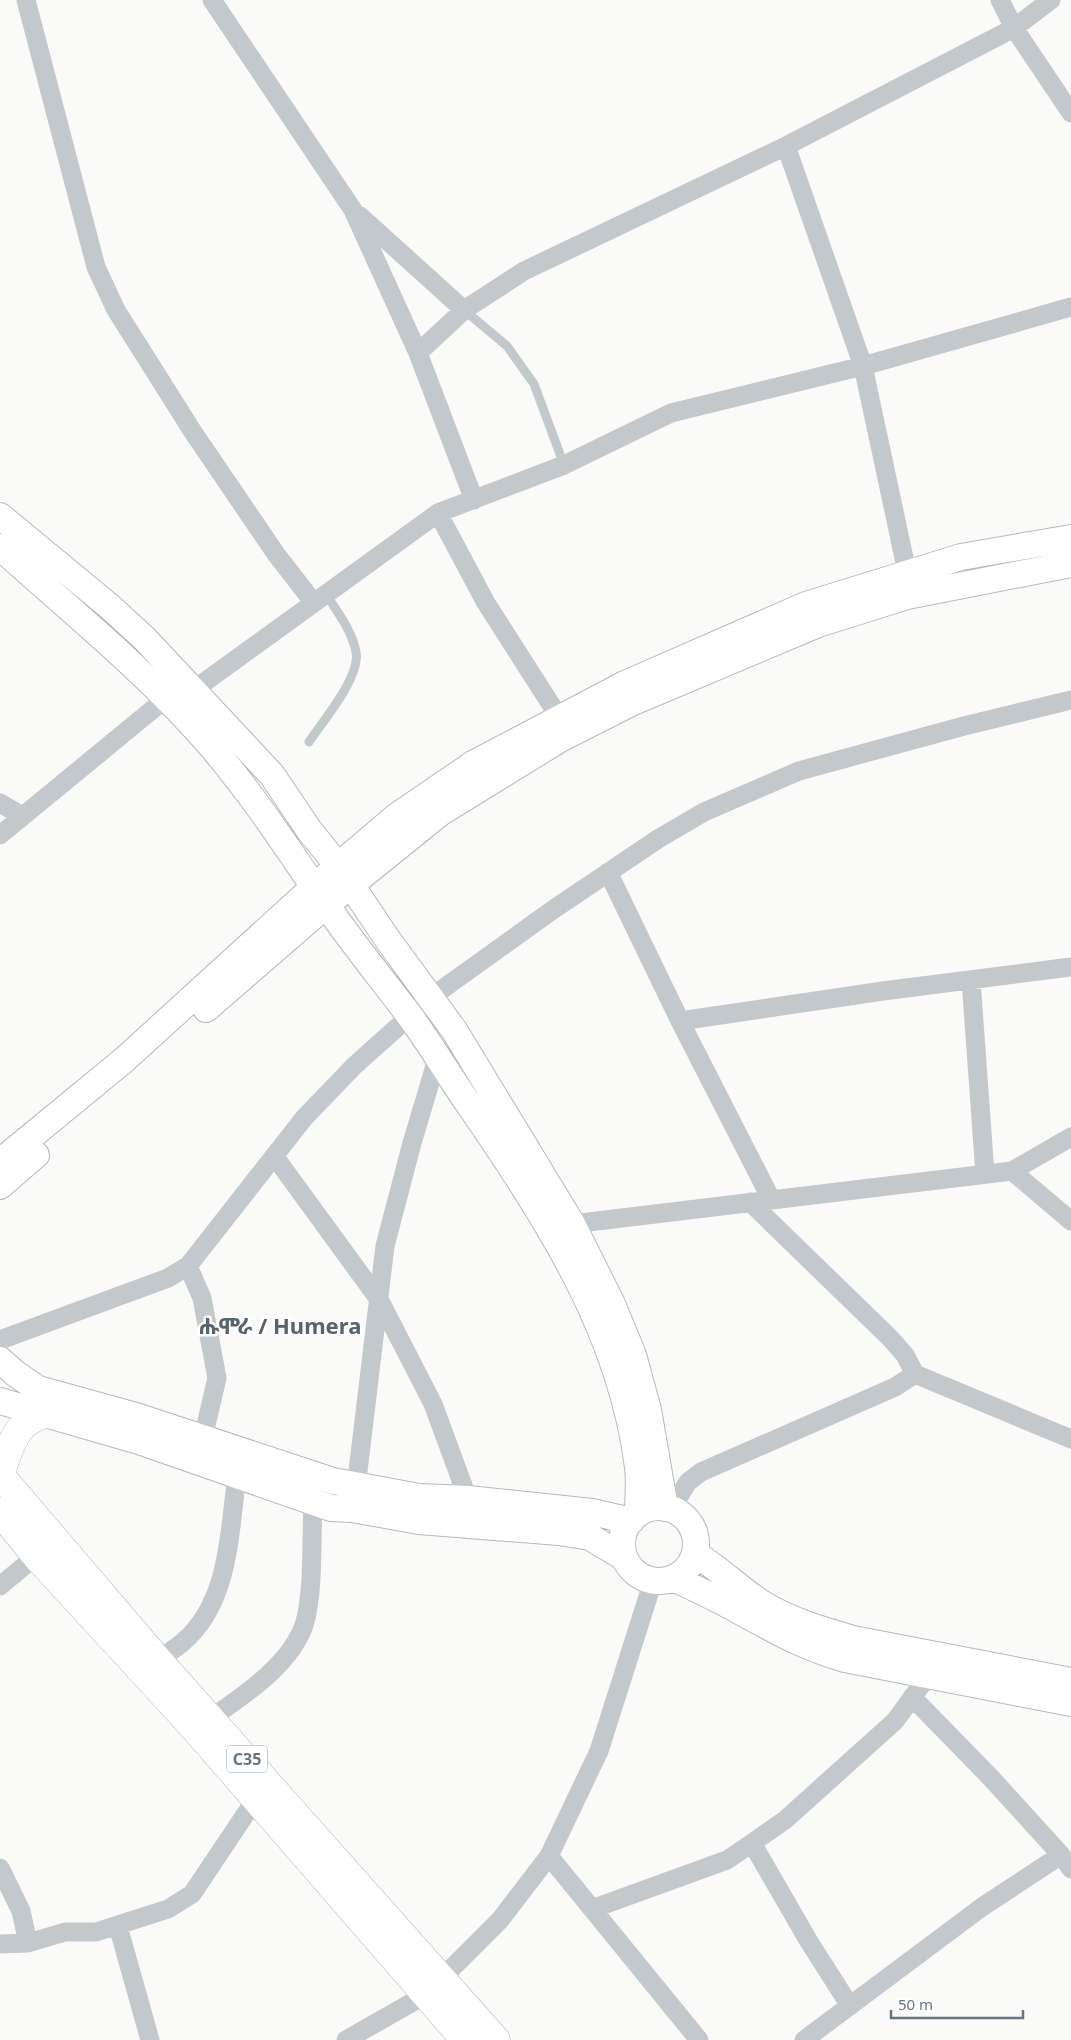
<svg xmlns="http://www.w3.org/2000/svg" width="1071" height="2040" font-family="'Noto Sans','Noto Sans Ethiopic',sans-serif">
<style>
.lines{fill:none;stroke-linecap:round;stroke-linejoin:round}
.secondary-casing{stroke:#b3babf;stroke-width:28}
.primary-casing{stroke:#b5babe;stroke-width:29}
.lane{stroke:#c3c8cc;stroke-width:9}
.street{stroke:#c3c8cc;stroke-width:19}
.secondary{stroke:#fff;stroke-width:26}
.primary{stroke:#fff;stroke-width:28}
.labels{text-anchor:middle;stroke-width:5;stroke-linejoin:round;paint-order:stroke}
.shield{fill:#fff;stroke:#939fa8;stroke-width:1}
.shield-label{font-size:16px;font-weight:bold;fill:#657683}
.district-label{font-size:22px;font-weight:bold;fill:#57646e;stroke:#fff}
</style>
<rect width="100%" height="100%" fill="#fafaf8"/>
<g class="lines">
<defs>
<path id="secondary" d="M0,516L109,606L145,639L272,775L309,830L339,867L388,940L454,1030L572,1224L612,1304L633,1355L648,1410L665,1508
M0,547C69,609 143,669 204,738C250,790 288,849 327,906C353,944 382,979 409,1015C432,1046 450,1078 472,1109C547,1219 621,1331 638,1467C640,1482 638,1499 638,1514
M206,1009L326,905L440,813L560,739L633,702L818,624L907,596L1071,564
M0,1162L124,1060L315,886L397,816L473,764L625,684L806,605L961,557L1071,538
M0,1186L36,1155
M0,1360L16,1374L38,1389L136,1416L333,1481L419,1497L468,1499L592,1512L631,1521
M0,1401L139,1441L331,1508L352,1509L419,1521L559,1532L590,1537L625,1558
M622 1544a37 37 0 1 1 74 0a37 37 0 1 1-74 0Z
M695,1554C719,1568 739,1589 763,1604C791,1621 822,1630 853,1639L1071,1681
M674,1578C694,1588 716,1598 736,1609C776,1631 801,1646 845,1659L1071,1703"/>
<path id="primary" d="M0,1473C12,1446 13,1422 46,1414
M0,1475L158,1660L496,2040
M0,1512L36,1556L195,1729L465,2040"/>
</defs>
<use href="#secondary" class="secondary-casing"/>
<use href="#primary" class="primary-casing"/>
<path class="lane" d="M464,310L507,346L534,384L564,465
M309,742C322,722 361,677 356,652C352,630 337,612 326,594"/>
<path class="street" d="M26,0L96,267L116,310L193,432L276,554L314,603
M212,0L353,210L418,353L474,500
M1000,0L1014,28L1071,113
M786,146L863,366L907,572
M360,216L464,310
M418,353L464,310L524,271L786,146L1014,28L1051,0
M438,513L486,603L559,717
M184,697L438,513L564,465L671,413L863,366L1071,307
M0,803L22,816
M0,835L175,691
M608,872L680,1021L771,1199
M971,980L985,1174
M680,1021L883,991L1071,967
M275,1157L380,1301L433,1404L468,1499
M1012,1171L1071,1221
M750,1202L890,1338L905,1355L915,1374L1071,1439
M563,1229L572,1224L1012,1171L1071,1137
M188,1266L202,1298L217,1378L203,1438
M0,1340L168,1278L188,1266L304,1118L354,1066L430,998L554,909L658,839L704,812L799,771L964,726L1071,700
M355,1496L385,1246L412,1143L438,1056
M671,1509L688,1482L701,1472L895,1387L915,1374
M0,1586L36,1556
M158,1660C166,1654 175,1649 183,1642C230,1602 229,1532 237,1476
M912,1697L992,1779L1061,1855L1071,1869
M201,1725C237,1700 292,1666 305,1622C314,1588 311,1539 313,1503
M752,1843L808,1940L850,2006
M549,1856L699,2040
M0,1868L21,1911L28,1943
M592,1909L727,1860L752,1843L785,1820L895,1721L928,1676
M118,1926L150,2040
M0,1944L28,1943L65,1932H96L168,1909L192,1894L255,1800
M346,2040L425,1995L500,1920L549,1856L599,1751L653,1581
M804,2040L982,1907L1061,1855"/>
<use href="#secondary" class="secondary"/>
<use href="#primary" class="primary"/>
</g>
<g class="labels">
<rect class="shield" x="227" y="1745.5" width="40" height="27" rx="4"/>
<g class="shield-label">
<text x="247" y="1765">C35</text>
</g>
<g class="district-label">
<text x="280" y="1334">ሑሞራ / Humera</text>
</g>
</g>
<path d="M891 2010v8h132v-8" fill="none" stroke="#657683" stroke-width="2.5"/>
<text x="898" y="2010" font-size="15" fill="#657683" stroke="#ffffff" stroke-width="4" paint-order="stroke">50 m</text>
</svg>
